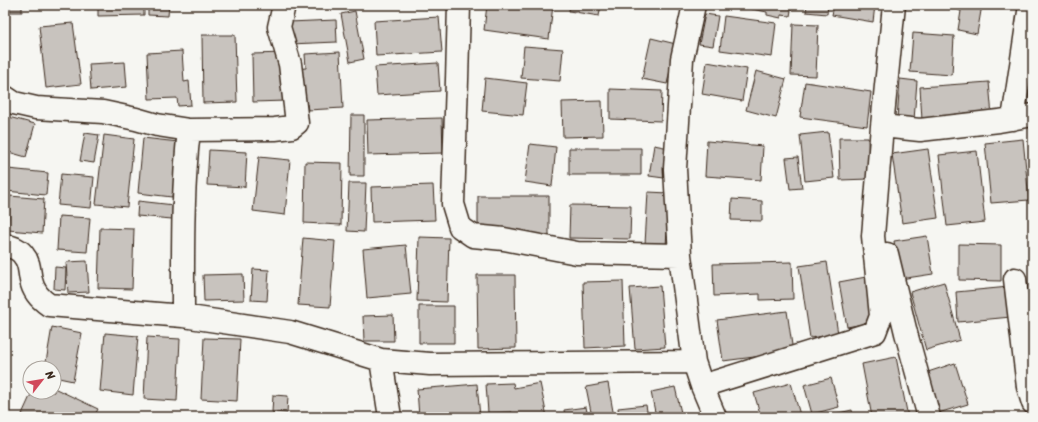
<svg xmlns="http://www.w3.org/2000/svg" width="1038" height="422" font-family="Sriracha,sans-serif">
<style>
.building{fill:#c8c3be;stroke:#3b2a1e}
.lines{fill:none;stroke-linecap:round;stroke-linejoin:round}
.minor-casing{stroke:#3b2a1e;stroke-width:25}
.minor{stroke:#f6f6f2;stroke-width:22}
</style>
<rect width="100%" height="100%" fill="#f6f6f2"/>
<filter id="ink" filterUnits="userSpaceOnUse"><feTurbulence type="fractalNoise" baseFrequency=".025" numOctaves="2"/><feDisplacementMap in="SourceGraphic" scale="8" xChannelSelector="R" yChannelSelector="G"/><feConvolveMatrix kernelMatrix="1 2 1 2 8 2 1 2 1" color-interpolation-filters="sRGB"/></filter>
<g filter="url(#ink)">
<path class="building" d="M5,5H22V12H5Z
M37,5H78V6L37,7Z
M98,5H144V15L98,16Z
M148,5H169L168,16L148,15Z
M487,5H553L549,39L484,30Z
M570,5H601L599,16L569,11Z
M661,5H681L679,10Z
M732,5H792L790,16L781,15V18L767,15V12Z
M807,5H828L827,14L806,12Z
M834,5H875L873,22L832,15Z
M959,5H982L977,34L958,30L961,11L958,10Z
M355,11L364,59L350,62L341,14Z
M705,14L718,16L713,46L699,44Z
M724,16L776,23L772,57L720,50Z
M439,17L442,52L376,56L374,21Z
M336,20L337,42L290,44L289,22Z
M73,23L81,84L46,88L39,26Z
M793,24L818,25L816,76L791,75Z
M913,33L954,36L952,75L910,72Z
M202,35H235L237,102L203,103Z
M651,38L676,44L667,84L642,79Z
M524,46L563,49L560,81L521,78Z
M182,51L184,82L189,81L191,105L178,106L177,98L149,99L147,53Z
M340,52L343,108L308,110L307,104L295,105L294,69L306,68L305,54Z
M285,53L286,101L253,102L252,54Z
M125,62L127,87L91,90L89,64Z
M707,62L747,69L742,101L702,94Z
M438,63L440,91L377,95L375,67Z
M756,71L786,79L776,118L746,110Z
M485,78L527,83L523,115L482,111Z
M900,79L917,81L914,120L897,119Z
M805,82L871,92L867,126L800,117Z
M989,82L992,116L922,120L920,87Z
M610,89L662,91L661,121L610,119Z
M602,101L603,136L563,137L562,102Z
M351,115H364V176H350Z
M5,116L35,124L26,157L5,151Z
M442,118L443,153L368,155L367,120Z
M828,132L834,178L805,181L800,135Z
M85,133L99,135L94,163L80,161Z
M104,135L134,139L127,207L96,204Z
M143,138L178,142L172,197L138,193Z
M839,138H868L869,179L840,180Z
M1023,139L1029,200L991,203L985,143Z
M707,141L763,146L761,180L705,176Z
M530,144L556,147L552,186L525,182Z
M654,145L669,148L664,178L649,176Z
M569,148H641V175H569Z
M928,149L938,218L902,223L892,154Z
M209,150L247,152L245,187L207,185Z
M977,151L985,222L947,226L939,155Z
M259,157L290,160L285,215L253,211Z
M798,157L802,188L790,189L786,158Z
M305,162L342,163L341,225L304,223Z
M8,169L48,173L46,195L6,191Z
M61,174L94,177L91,208L58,205Z
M349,183H366L364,232L347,231Z
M433,185L435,220L372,222L371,187Z
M648,192L669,193L666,246L645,244Z
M10,196L44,199L42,233L8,230Z
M478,196H549V235H478Z
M732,199L762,201V221L731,220Z
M138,201L174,205L172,219L137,216Z
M570,205L631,206L630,239L569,238Z
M59,216L90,218L87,252L57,250Z
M100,228L134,229L132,289L98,288Z
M927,236L933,274L900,279L894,241Z
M419,237L449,238L447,302L417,301Z
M303,238L335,241L330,307L298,305Z
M959,244L1001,245V281L959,280Z
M406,245L411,294L367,298L363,249Z
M87,261L89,292L68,293L66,262Z
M792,262L793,299L760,300V294L714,296L713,264Z
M827,262L838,334L810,338L799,266Z
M55,267L66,268L65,290L54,289Z
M253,269L269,270L267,301L251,300Z
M243,274L244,300L204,301L203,275Z
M477,275H515L516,348L478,349Z
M866,277L874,322L847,327L839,282Z
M623,281L625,346L585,348L583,282Z
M944,282L960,340L926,350L910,292Z
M660,286L665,347L635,349L630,288Z
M1009,287L1011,317L958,322L956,292Z
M419,306H454V343H419Z
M787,311L793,352L723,361L717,320Z
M393,315L394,341H364L363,316Z
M52,327L82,333L73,381L54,377V368H45Z
M105,333L138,336L133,395L100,391Z
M147,337L180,339L177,401L144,399Z
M204,338L240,339L237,401L201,399Z
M896,357L908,417H872L862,364Z
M955,363L968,404L935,414L922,374Z
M831,378L839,407L812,414L804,385Z
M513,383L514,388L540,383L547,417H513L512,412L488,413L486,384Z
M608,383L614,417H592L586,387Z
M791,383L800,415L792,417H761L754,393Z
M477,384L480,417H419L417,389Z
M675,387L682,417H656L651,392Z
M54,388L98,409L94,417H28L22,414L32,392H54Z
M273,395L288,396L287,413L272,412Z
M646,405L648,417H619L618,408Z
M586,407L588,417H565L564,410Z
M852,410L853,417H821Z
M969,413L970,417H949Z"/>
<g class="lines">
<defs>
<path id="minor" d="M459,5L457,80L453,204L460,227L473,236L504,239L577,253L680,255
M694,5L682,59L675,169L680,255L694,362L702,386L715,417
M5,97L14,103L36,108L103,112L136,119L157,125L189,130L275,129L292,127L297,123L290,64L279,27L284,5
M1013,119L1030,5
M882,126L920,130L999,121L1033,115
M5,245C12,247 20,249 24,256C30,263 29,272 31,280C33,291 40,299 49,305L183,316L290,332L381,360L430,364L694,362
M887,254L906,333L929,417
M1015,279L1028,387L1033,403
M183,316C183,254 182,191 189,130
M381,360L390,417
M702,386L875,332L881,316L873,236L882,126L894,5"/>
</defs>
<use href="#minor" class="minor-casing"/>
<use href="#minor" class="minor"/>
</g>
</g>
<rect width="1038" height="422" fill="none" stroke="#f6f6f2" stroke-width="20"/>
<rect x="10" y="10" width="1018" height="402" fill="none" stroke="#3b2a1e" stroke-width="1.5" filter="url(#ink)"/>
<g transform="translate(42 380) rotate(59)"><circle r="19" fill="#f6f6f2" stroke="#aba49d"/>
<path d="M0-3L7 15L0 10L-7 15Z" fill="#d1495b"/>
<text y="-6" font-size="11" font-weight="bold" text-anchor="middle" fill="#3b2a1e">N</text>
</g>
</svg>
